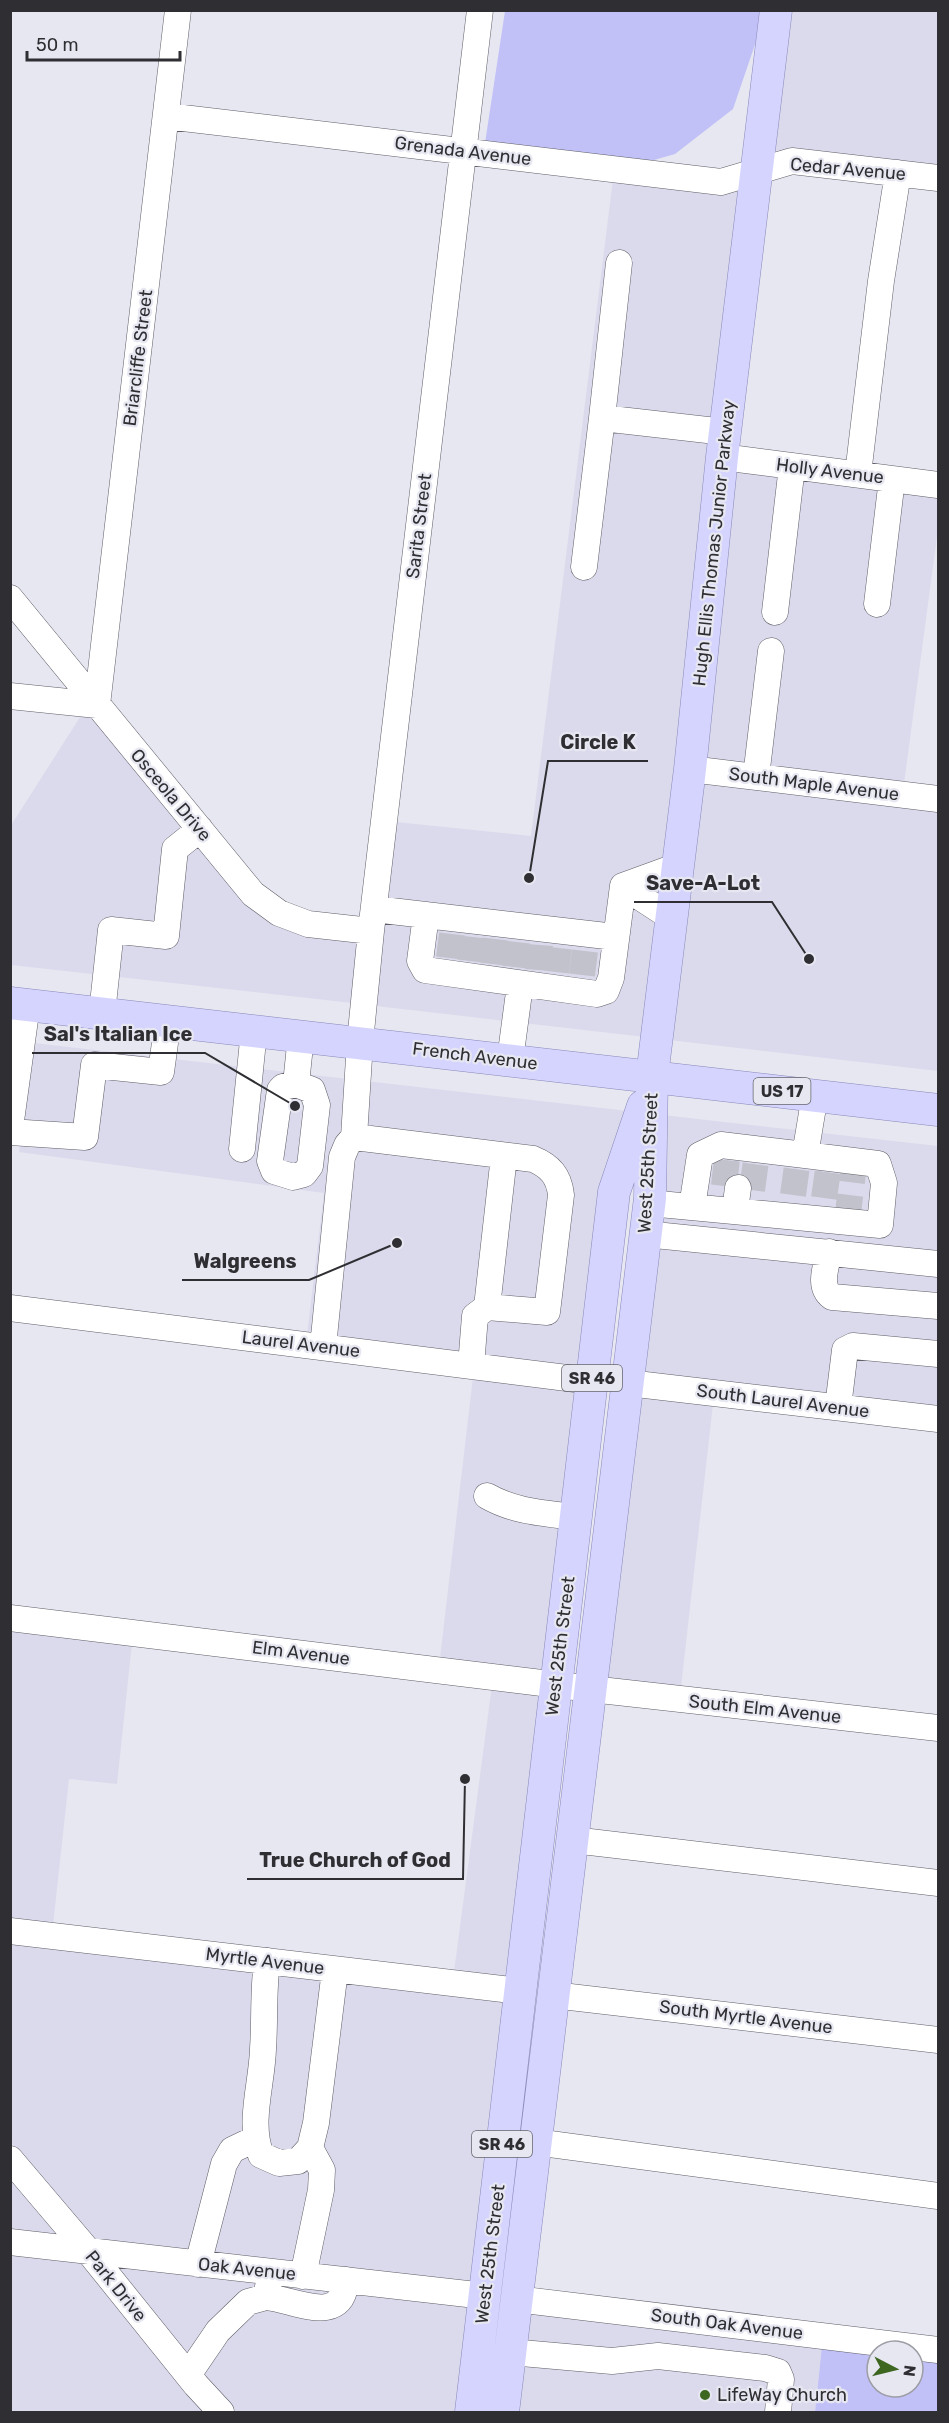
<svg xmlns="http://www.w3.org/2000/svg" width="949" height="2423" font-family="Rubik,sans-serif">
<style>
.built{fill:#dadaec}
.green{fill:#c1c1f7}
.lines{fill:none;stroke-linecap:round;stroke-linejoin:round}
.minor-tunnel{stroke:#c2c2cc;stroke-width:26;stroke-dasharray:26 13;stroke-linecap:butt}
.minor-casing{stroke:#5e5e67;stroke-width:27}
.major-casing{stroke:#8988b8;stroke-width:33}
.minor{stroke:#fff;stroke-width:26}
.major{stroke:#d5d4ff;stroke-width:32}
.poi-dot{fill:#3d6621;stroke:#e7e7f2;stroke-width:2}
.labels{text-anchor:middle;stroke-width:4.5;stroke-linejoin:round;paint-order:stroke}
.shield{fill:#e7e7f2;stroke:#66666c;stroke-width:1.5}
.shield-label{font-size:16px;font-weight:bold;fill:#2f2f33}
.street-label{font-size:18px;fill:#2f2f33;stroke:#e7e7f2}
.poi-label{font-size:18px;fill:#2f2f33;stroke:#e7e7f2;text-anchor:start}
.leader{fill:none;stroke:#2f2f33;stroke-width:2}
.callout-dot{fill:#2f2f33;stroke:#e7e7f2;stroke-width:2}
.callout-label{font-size:20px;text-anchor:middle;font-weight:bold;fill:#2f2f33;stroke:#e7e7f2;stroke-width:4.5;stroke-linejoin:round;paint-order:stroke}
</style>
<rect width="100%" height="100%" fill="#e7e7f2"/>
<path class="built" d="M788,11H938V167L772,150Z
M613,179L744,186L645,1037L376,1006L396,822L531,836Z
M733,469L938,495V529L904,784L703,760Z
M82,714L90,715L246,902L358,940L352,1003L11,965L10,827Z
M701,781L938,809V1071L669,1040Z
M34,1043L628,1111L581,1369L307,1335L324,1193L19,1152Z
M663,1115L938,1146V1408L641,1374Z
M473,1377L579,1389L547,1671L440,1658Z
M639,1396L713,1404L681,1687L607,1679Z
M11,1628L132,1643L117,1784L69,1779L53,1925L11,1919Z
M492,1685L545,1693L508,1979L454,1972Z
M10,1940L504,1998L470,2287L95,2242L11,2142Z
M11,2176L63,2238L11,2232Z
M11,2253L82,2261L206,2412H11Z
M114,2265L469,2304L456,2412H236L205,2379Z
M529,2312L822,2346L815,2412H517Z"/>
<path class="green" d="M505,11H764L762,24L733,109L675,154L647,162L485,143Z
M822,2346L877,2353V2387H913V2357L938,2360V2412H815Z"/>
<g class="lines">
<path class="minor-tunnel" d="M449,958L452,934
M470,961L473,937
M492,964L495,939
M514,967L517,942
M538,970L540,945
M556,972L559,948
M582,975L585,951
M724,1186L727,1158
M752,1190L756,1161
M793,1195L797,1166
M824,1198L828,1170
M847,1221L853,1173"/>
<defs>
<path id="minor" d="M166,116L721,182L792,161L938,178
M602,418L619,263
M722,457L938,485
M858,474L881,281L898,173
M584,567L602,418L725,432
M10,598L253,894L279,913L308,924L371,931
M877,604L892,479
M775,612L792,466
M10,696L97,705L178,10
M690,769L938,799
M756,777L771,651
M623,886L678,866
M623,886L672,918
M374,909L615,937
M426,915L420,961L425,970L597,994L606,991L611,978L623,886
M102,1013L111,930L166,936L175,849L200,829
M510,1060L520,985
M296,1084L312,1090L317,1105L310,1166L304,1174L293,1177L274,1171L270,1161L280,1090L283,1087Z
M296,1084L301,1036
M10,1128L27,1005
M10,1132L85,1137L94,1065L161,1072L168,1021
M242,1149L254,1031
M649,1203L880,1225L884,1183L878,1164L805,1155L815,1095
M692,1207L700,1155L721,1145L805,1155
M735,1210L738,1188
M645,1234L938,1264
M829,1252C826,1267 818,1287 832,1297L938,1306
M487,1307L504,1156
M10,1308L591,1381
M323,1347L342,1157L347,1145L354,1137
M471,1366L475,1316L487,1307L547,1312L561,1195C559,1176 550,1166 533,1159L354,1137L360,1042L371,931L480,10
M628,1383L938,1419
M838,1407L845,1350L853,1346L938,1354
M487,1496C515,1512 544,1513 575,1517
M10,1618L591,1689L938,1728
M573,1840L938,1883
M10,1931L520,1991
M267,1961C263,1991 265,2020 263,2049C262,2084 248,2123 261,2155L279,2163L298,2161L310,2148L316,2123L335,1970
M553,1995L938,2040
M535,2142L938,2196
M10,2159L89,2252L196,2385L221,2412
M10,2242L485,2296
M198,2264L224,2164L232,2150L255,2139
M271,2272L266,2297C294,2299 342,2328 346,2280
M303,2276L321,2190L322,2170L310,2148
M516,2299L938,2350
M510,2352L612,2361L658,2356L765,2368L778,2372L781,2379L778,2412
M188,2375L218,2331L248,2302L266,2297"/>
<path id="major" d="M10,1003L938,1110
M471,2412L614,1192L643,1106
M503,2412L650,1198L652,1076L690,769L722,457L776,10"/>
</defs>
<use href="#minor" class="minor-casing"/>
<use href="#major" class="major-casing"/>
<use href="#minor" class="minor"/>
<use href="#major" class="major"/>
</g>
<circle class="poi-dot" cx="705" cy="2395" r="6"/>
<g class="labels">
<g class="shield">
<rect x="753.5" y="1078" width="57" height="26" rx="4.5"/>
<rect x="562" y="1365" width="60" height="26" rx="4.5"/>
<rect x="472" y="2131" width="60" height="26" rx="4.5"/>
</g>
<g class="shield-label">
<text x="782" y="1097">US 17</text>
<text x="592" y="1384">SR 46</text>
<text x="502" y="2150">SR 46</text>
</g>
<g class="street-label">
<text transform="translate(463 151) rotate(7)" y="6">Grenada Avenue</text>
<text transform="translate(848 169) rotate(5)" y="6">Cedar Avenue</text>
<text transform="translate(138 358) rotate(-83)" y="6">Briarcliffe Street</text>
<text transform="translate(830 471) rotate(7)" y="6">Holly Avenue</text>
<text transform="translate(419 526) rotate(-83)" y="6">Sarita Street</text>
<text transform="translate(714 543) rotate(-84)" y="6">Hugh Ellis Thomas Junior Parkway</text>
<text transform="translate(814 784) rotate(7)" y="6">South Maple Avenue</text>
<text transform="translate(171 795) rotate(50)" y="6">Osceola Drive</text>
<text transform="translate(475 1056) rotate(7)" y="6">French Avenue</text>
<text transform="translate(648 1163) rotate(-87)" y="6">West 25th Street</text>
<text transform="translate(301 1344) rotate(7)" y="6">Laurel Avenue</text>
<text transform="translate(783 1401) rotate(7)" y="6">South Laurel Avenue</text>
<text transform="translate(560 1646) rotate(-83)" y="6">West 25th Street</text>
<text transform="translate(301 1653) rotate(7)" y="6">Elm Avenue</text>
<text transform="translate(765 1709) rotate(6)" y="6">South Elm Avenue</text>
<text transform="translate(265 1961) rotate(7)" y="6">Myrtle Avenue</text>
<text transform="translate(746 2017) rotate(7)" y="6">South Myrtle Avenue</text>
<text transform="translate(490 2254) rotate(-83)" y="6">West 25th Street</text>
<text transform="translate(247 2269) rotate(6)" y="6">Oak Avenue</text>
<text transform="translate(116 2286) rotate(51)" y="6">Park Drive</text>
<text transform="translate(727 2324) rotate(7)" y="6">South Oak Avenue</text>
</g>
<g class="poi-label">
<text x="717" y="2401">LifeWay Church</text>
</g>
</g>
<path class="leader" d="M529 878L548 761H648M809 959L772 902H634M295 1106L205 1053H32M397 1243L309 1280H182M465 1779L463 1879H247"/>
<g class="callout-dot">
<circle cx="529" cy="878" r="6"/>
<circle cx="809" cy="959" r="6"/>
<circle cx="295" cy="1106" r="6"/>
<circle cx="397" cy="1243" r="6"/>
<circle cx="465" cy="1779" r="6"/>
</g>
<g class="callout-label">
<text x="598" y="749">Circle K</text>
<text x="703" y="890">Save-A-Lot</text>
<text x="118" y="1041">Sal's Italian Ice</text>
<text x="245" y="1268">Walgreens</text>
<text x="355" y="1867">True Church of God</text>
</g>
<rect width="949" height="2423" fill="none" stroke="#2f2f33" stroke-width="24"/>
<g transform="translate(895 2369) rotate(97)"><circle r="28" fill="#e7e7f2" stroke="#9d9da6" stroke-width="1.5"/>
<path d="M0-4.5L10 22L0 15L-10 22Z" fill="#3d6621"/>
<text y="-9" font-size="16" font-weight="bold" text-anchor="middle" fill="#2f2f33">N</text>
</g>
<path d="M27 51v9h153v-9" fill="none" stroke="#2f2f33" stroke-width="3"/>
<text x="36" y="51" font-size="18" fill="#2f2f33" stroke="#e7e7f2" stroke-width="4.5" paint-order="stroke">50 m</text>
</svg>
